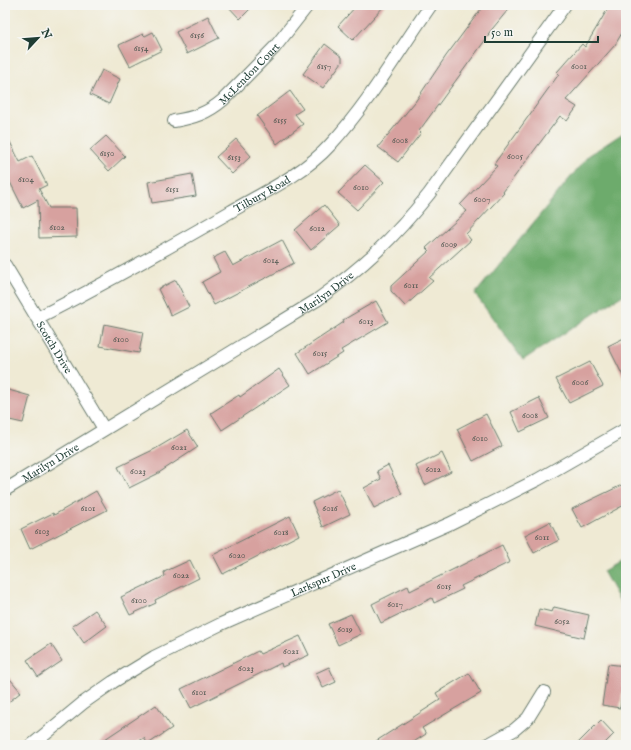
<svg xmlns="http://www.w3.org/2000/svg" width="631" height="750" font-family="'IM FELL English',serif">
<style>
.forest{fill:#6dab6c;stroke:#467450}
.building{fill:#d7a19f}
.lines{fill:none;stroke-linecap:round;stroke-linejoin:round}
.minor-casing{stroke:#687a6c;stroke-width:14}
.minor{stroke:#fff;stroke-width:12}
.labels{text-anchor:middle;stroke-width:4;stroke-linejoin:round;paint-order:stroke}
.number-label{font-size:9px;fill:#4d564f}
.street-label{font-size:11px;fill:#1f3d34;stroke:#f6f6f2}
</style>
<rect width="100%" height="100%" fill="#f6f6f2"/>
<filter id="ink" filterUnits="userSpaceOnUse"><feTurbulence type="fractalNoise" baseFrequency=".025" numOctaves="2"/><feDisplacementMap in="SourceGraphic" scale="8" xChannelSelector="R" yChannelSelector="G"/><feConvolveMatrix kernelMatrix="1 2 1 2 8 2 1 2 1" color-interpolation-filters="sRGB"/></filter>
<filter id="wash" filterUnits="userSpaceOnUse"><feTurbulence type="fractalNoise" baseFrequency=".012" numOctaves="4" result="noise"/><feDisplacementMap in="SourceGraphic" scale="16" xChannelSelector="R" yChannelSelector="G"/><feGaussianBlur stdDeviation="0.9" result="paint"/><feColorMatrix in="noise" values="0 0 0 0 0 0 0 0 0 0 0 0 0 0 0 0 0 1.4 0 .05"/><feComposite in="paint" operator="in"/></filter>
<g filter="url(#wash)">
<rect width="100%" height="100%" fill="#efead4"/>
<path class="forest" d="M626,131V293L523,360L475,294L588,156Z
M626,558V612L603,571Z"/>
<g id="blocks">
<path class="building" d="M227,5H254L240,19Z
M357,5H385L353,40L338,26Z
M484,5H512L488,34L489,35L419,131L421,133L398,162L378,147L415,102L446,56Z
M610,5H620L626,9V26L615,45L566,100L577,107L567,121L560,116L503,192L504,193L466,234L471,240L429,278L433,281L405,306L391,291V286L429,251L426,248L467,211L460,205L497,166L494,164L559,74L557,72L582,44L585,47Z
M208,16L219,38L187,54L176,32Z
M153,32L162,50L130,66L119,45L143,34L145,36Z
M325,44L342,57V62L323,88L303,74Z
M102,70L120,79L109,104L90,95Z
M290,91L303,109L295,114L303,124L277,144L257,116Z
M5,132L20,162L32,156L47,185L39,189L49,208H76L77,237L39,238L38,200L23,208L5,172Z
M106,136L125,156L109,171L90,150Z
M236,139L251,156L232,174L216,157Z
M365,165L384,182L357,210L338,193Z
M192,174L196,196L152,203L148,182Z
M324,205L340,225L311,250L295,230Z
M282,240L294,263L214,305L202,282L220,272L213,258L225,252L233,266Z
M176,280L189,307L171,316L158,289Z
M376,301L388,322L341,350L343,353L310,374L297,353L344,322L343,320Z
M104,324L143,332L139,353L100,346Z
M626,337V382L608,346Z
M590,362L603,386L569,403L556,379Z
M279,369L290,385L222,430L211,413L239,395L240,397Z
M5,389L30,396L23,423L5,419Z
M539,398L549,418L520,432L511,412Z
M486,414L502,446L473,461L457,429Z
M187,430L198,447L157,474L129,488L118,467L155,449Z
M442,453L451,472L425,485L416,466Z
M388,465L402,494L374,508L364,488L381,479L377,471Z
M626,483V504L582,528L572,509Z
M338,489L350,514L323,527L312,502Z
M96,491L107,510L30,549L21,529L53,513L54,515Z
M290,516L299,535L223,574L213,555Z
M550,522L559,540L534,553L525,535Z
M502,545L510,562L461,586L463,589L434,603L432,598L381,623L372,604L408,586L410,591Z
M190,560L199,578L155,600L156,603L130,615L121,597L165,576L164,572Z
M554,607L589,615L584,638L535,626L539,609L552,612Z
M95,610L107,626L84,643L72,626Z
M351,614L361,634L338,645L328,624Z
M300,636L309,655L282,667L281,663L191,708L181,689L258,651L260,654Z
M51,644L62,661L38,677L27,660Z
M608,664L626,666L620,708L602,705Z
M329,667L336,682L323,688L316,673Z
M5,673L21,692L5,705Z
M469,673L481,693L422,728L426,734L409,745H370L440,700L436,693Z
M156,705L172,728L148,744L144,738L133,745H96Z
M601,720L614,734L603,745H576Z"/>
</g>
</g>
<g filter="url(#ink)">
<use href="#blocks" fill-opacity="0" stroke="#687a6c" stroke-width="1"/>
<g class="lines">
<defs>
<g id="minor">
<path id="s1" d="M174,121C193,118 208,113 223,100L275,47L308,5"/>
<path id="s2" d="M5,265L104,429"/>
<path id="s3" d="M37,318C103,285 166,249 230,212C263,193 305,173 330,145C369,103 398,52 431,5"/>
<path id="s4" d="M5,490L317,300C363,267 393,239 429,194L565,5"/>
<path id="s5" d="M32,745L83,703L113,682L154,657L221,624L449,524L537,480L626,429"/>
<path d="M487,745L514,730L528,718L544,692"/>
</g>
</defs>
<use href="#minor" class="minor-casing"/>
<use href="#minor" class="minor"/>
</g>
</g>
<g class="labels">
<g class="number-label">
<text x="197" y="38">6156</text>
<text x="141" y="51">6154</text>
<text x="324" y="69">6157</text>
<text x="579" y="69">6001</text>
<text x="280" y="123">6155</text>
<text x="400" y="143">6008</text>
<text x="107" y="156">6150</text>
<text x="515" y="159">6005</text>
<text x="234" y="160">6153</text>
<text x="26" y="182">6104</text>
<text x="361" y="190">6010</text>
<text x="172" y="192">6151</text>
<text x="482" y="202">6007</text>
<text x="57" y="230">6102</text>
<text x="317" y="231">6012</text>
<text x="449" y="247">6009</text>
<text x="271" y="263">6014</text>
<text x="411" y="288">6011</text>
<text x="366" y="324">6013</text>
<text x="121" y="342">6100</text>
<text x="320" y="356">6015</text>
<text x="580" y="385">6006</text>
<text x="530" y="418">6008</text>
<text x="480" y="441">6010</text>
<text x="179" y="450">6021</text>
<text x="433" y="472">6012</text>
<text x="138" y="474">6023</text>
<text x="88" y="511">6101</text>
<text x="330" y="511">6016</text>
<text x="42" y="534">6103</text>
<text x="281" y="535">6018</text>
<text x="542" y="540">6011</text>
<text x="237" y="558">6020</text>
<text x="181" y="578">6022</text>
<text x="444" y="589">6015</text>
<text x="139" y="603">6100</text>
<text x="395" y="607">6017</text>
<text x="562" y="624">6052</text>
<text x="345" y="632">6019</text>
<text x="291" y="654">6021</text>
<text x="246" y="671">6023</text>
<text x="199" y="695">6101</text>
</g>
<g class="street-label">
<text dy="4" stroke="none"><textPath href="#s1" startOffset="91">McLendon Court</textPath></text>
<text dy="4" stroke="none"><textPath href="#s3" startOffset="257">Tilbury Road</textPath></text>
<text dy="4" stroke="none"><textPath href="#s4" startOffset="377">Marilyn Drive</textPath></text>
<text dy="4" stroke="none"><textPath href="#s2" startOffset="96">Scotch Drive</textPath></text>
<text dy="4" stroke="none"><textPath href="#s4" startOffset="53">Marilyn Drive</textPath></text>
<text dy="4" stroke="none"><textPath href="#s5" startOffset="337">Larkspur Drive</textPath></text>
</g>
</g>
<rect width="631" height="750" fill="none" stroke="#f6f6f2" stroke-width="20"/>
<g transform="translate(38 38) rotate(64)" stroke="#f6f6f2" stroke-width="3" paint-order="stroke">
<path d="M0-3L7 15L0 10L-7 15Z" fill="#1f3d34"/>
<text y="-6" font-size="11" font-weight="bold" text-anchor="middle" fill="#1f3d34">N</text>
</g>
<path d="M485 36v6h113v-6" fill="none" stroke="#1f3d34" stroke-width="2"/>
<text x="491" y="36" font-size="12" fill="#1f3d34" stroke="#f6f6f2" stroke-width="3" paint-order="stroke">50 m</text>
</svg>
